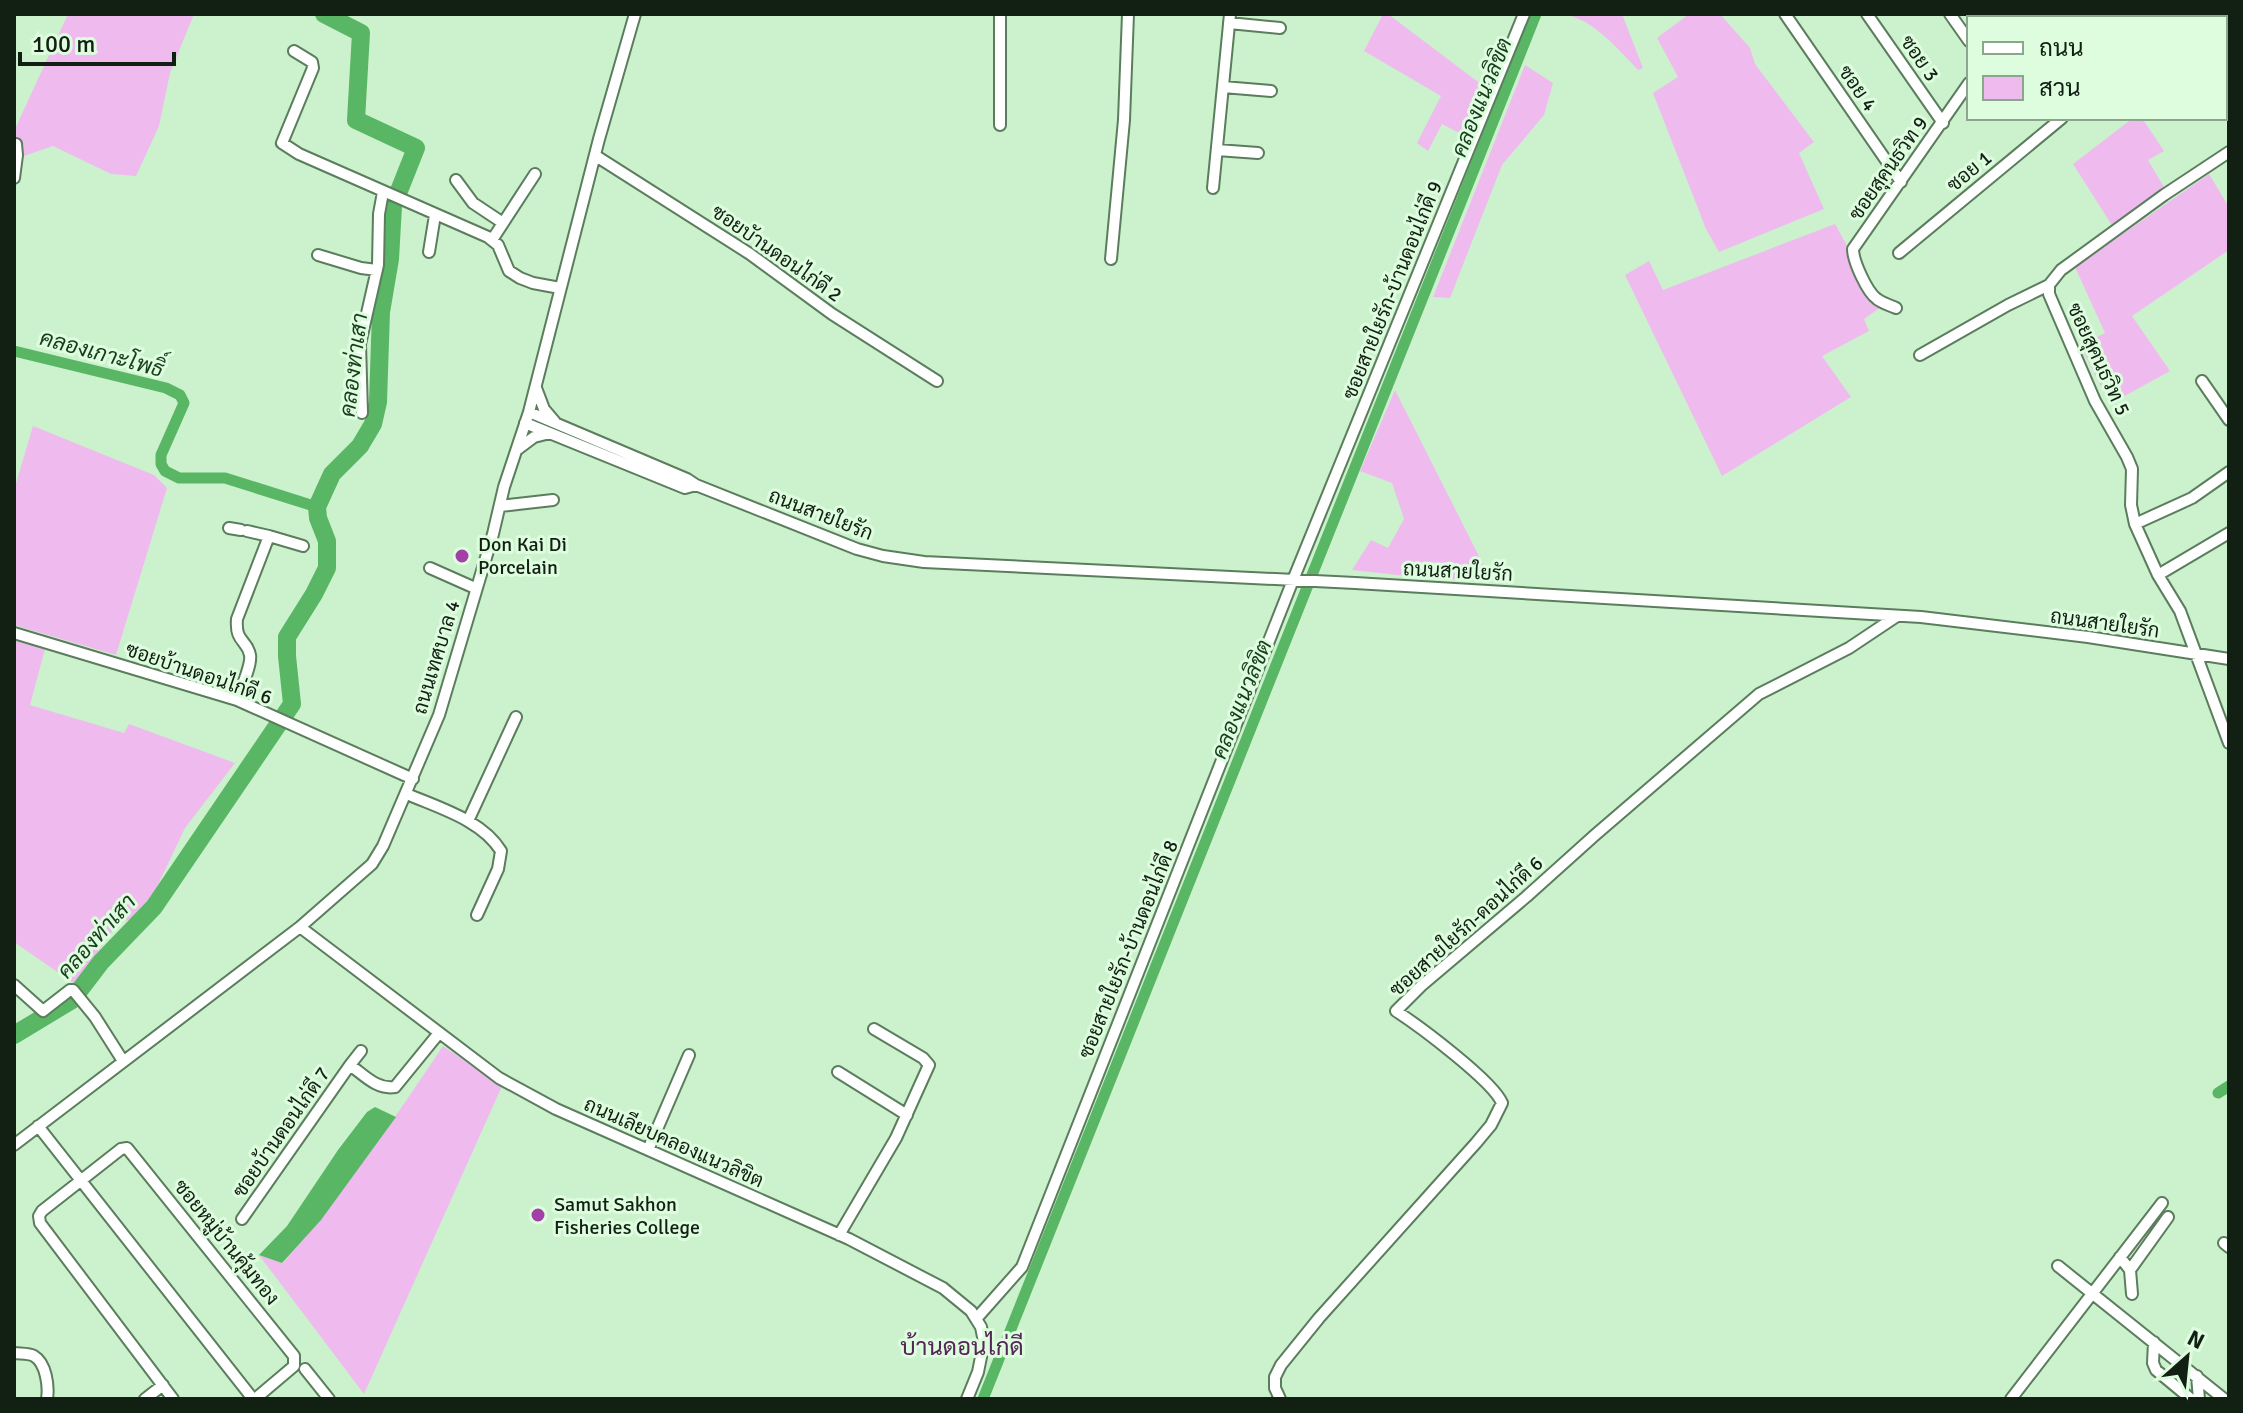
<svg xmlns="http://www.w3.org/2000/svg" width="2243" height="1413" font-family="Signika,Sarabun,sans-serif">
<style>
.green{fill:#efbbef}
.water{fill:#59b664}
.lines{fill:none;stroke-linecap:round;stroke-linejoin:round}
.canal{stroke:#59b664;stroke-width:11}
.river{stroke:#59b664;stroke-width:18}
.minor-casing{stroke:#5b7d5d;stroke-width:14}
.minor{stroke:#fff;stroke-width:10}
.poi-dot{fill:#a340a7;stroke:#defddf;stroke-width:3}
.labels{text-anchor:middle;stroke-width:6;stroke-linejoin:round;paint-order:stroke}
.street-label{font-size:20px;fill:#122013;stroke:#defddf}
.poi-label{font-size:20px;fill:#122013;stroke:#defddf;text-anchor:start}
.water-label{font-size:22px;font-style:italic;fill:#183d1c;stroke:#defddf}
.quarter-label{font-size:24px;fill:#552556;stroke:#defddf}
</style>
<rect width="100%" height="100%" fill="#cbf2cd"/>
<path class="green" d="M68,14H194L170,73L159,126L136,176L111,174L53,146L21,157L14,141V131Z
M1383,14H1388L1486,88L1467,137L1442,124L1428,151L1417,143L1441,96L1364,51Z
M1546,14H1622L1643,68L1638,70C1620,51 1593,19 1566,15C1560,15 1552,16 1546,16Z
M1689,14H1720L1750,48L1755,64L1814,142L1799,153L1824,209L1719,252L1706,229L1653,93L1678,77L1657,38Z
M1525,65L1553,83L1544,115L1502,165L1450,298L1433,297Z
M2133,118H2142L2164,151L2148,160L2165,189L2113,227L2073,164Z
M2209,174L2229,207V250L2132,316L2170,371L2110,404L2080,345L2105,333L2075,267Z
M1835,224L1881,307L1864,319L1869,331L1822,356L1851,397L1722,476L1625,275L1649,261L1663,290Z
M1395,390L1491,580L1448,579V564L1427,562L1425,578L1352,570L1371,540L1388,548L1404,519L1392,483L1360,471Z
M33,426L154,475L167,488L116,655L14,625V490Z
M14,639L45,649L30,705L124,733L129,724L235,763L185,828L155,891L134,918L117,924L76,985L14,942Z
M443,1046L502,1086L364,1394L259,1255L283,1263C342,1195 393,1121 443,1046Z"/>
<path class="water" d="M375,1107L396,1117L321,1220L282,1263L259,1255L287,1226L338,1150L367,1112Z"/>
<g class="lines">
<path class="canal" d="M14,351L166,388L180,395L184,403L161,455V464L165,471L179,478H225L317,507
M2218,1093L2229,1086
M983,1399L1536,14"/>
<path class="river" d="M14,1035L72,1000L101,962L154,907L292,704L287,656V637L314,594L327,568V541L318,518L317,507L332,474L360,446L373,424L378,402L381,312L390,259L393,206L416,148L356,120L361,33L324,14"/>
<defs>
<path id="minor" d="M1000,14V125
M1785,14L1901,182
M1867,14L1943,123
M1950,14L1969,41
M2083,14L2086,18
M2168,14L2170,18
M2213,14L2215,18
M2012,18L2015,14
M1229,23L1280,28
M294,51L312,62L313,68L282,143L299,154L488,237L498,245L509,271L520,278L533,283L560,288
M2225,54L2229,61
M1223,87L1271,91
M1217,150L1258,153
M2229,152L2164,195L2061,270L2049,285V294L2095,401L2127,457L2132,469L2131,505L2135,524L2158,575L2180,611L2229,743
M596,156L750,254L832,314L937,381
M14,178L17,155L16,144
M456,180L473,203L503,223
M1213,188L1230,14
M492,240L535,174
M429,252L435,215
M1899,253L2062,118
M318,255L361,268L377,270
M1111,259L1124,120L1128,14
M1896,308C1889,305 1882,303 1877,299C1867,292 1853,261 1853,249L1969,83
M1920,355L2008,305L2049,285
M2202,381L2229,420
M536,388L544,409L555,422
M529,412L687,479L696,485L857,549L883,556L924,562L1355,583L1921,617L2088,637L2229,659
M362,413L360,344L378,265L379,214L383,192
M525,423L685,488L696,485
M518,449L534,437L550,433
M500,506L553,500
M2135,524L2192,498L2229,472
M229,528L241,530
M247,531L269,536
M430,568L475,588
M2158,575L2229,533
M14,633L237,700L413,779
M237,700C240,690 252,665 250,655C247,639 235,643 237,619L269,536L303,546
M407,794C439,808 482,820 501,851L498,869L477,915
M468,821L516,717
M300,927L499,1078L556,1109L849,1239L943,1288L971,1311L981,1327L984,1342L978,1372L967,1399
M14,985L43,1011L70,990H73L95,1017L123,1061
M350,1065L361,1051
M838,1072L907,1115
M38,1126L253,1399
M14,1145L300,927L372,864L383,846L439,715L493,534L504,487L529,412L599,139L635,14
M648,1150L689,1055
M242,1219L350,1065C364,1075 377,1090 395,1087L439,1033
M839,1235L896,1138L929,1065L923,1058L874,1029
M2224,1243L2229,1247
M2120,1257L2130,1270L2132,1294
M2058,1266L2224,1399
M2130,1270L2168,1217
M976,1319L1022,1267L1293,580L1524,14
M2154,1342L2153,1363L2156,1370L2191,1399
M14,1353C20,1354 28,1353 34,1356C46,1363 49,1386 47,1399
M305,1369L329,1399
M2197,1376L2199,1399
M145,1399L163,1385
M173,1399L40,1223L39,1216L42,1211L121,1149L127,1148L294,1356V1366L255,1399
M1280,1399L1275,1388V1377L1281,1365L1319,1318L1476,1143L1491,1125L1502,1103C1493,1081 1419,1026 1396,1011L1421,986L1526,897L1595,835L1759,694L1849,648L1897,616
M2011,1399L2162,1203"/>
</defs>
<use href="#minor" class="minor-casing"/>
<use href="#minor" class="minor"/>
</g>
<g class="poi-dot">
<circle cx="462" cy="556" r="8"/>
<circle cx="538" cy="1215" r="8"/>
</g>
<g class="labels">
<g class="street-label">
<text transform="translate(1920 58) rotate(55)" y="7">ซอย 3</text>
<text transform="translate(1858 88) rotate(55)" y="7">ซอย 4</text>
<text transform="translate(1888 168) rotate(-55)" y="7">ซอยสุคนธวิท 9</text>
<text transform="translate(1969 171) rotate(-40)" y="7">ซอย 1</text>
<text transform="translate(777 253) rotate(35)" y="7">ซอยบัานดอนไก่ดี 2</text>
<text transform="translate(1392 290) rotate(-68)" y="7">ซอยสายใยรัก-บ้านดอนไก่ดี 9</text>
<text transform="translate(2099 359) rotate(65)" y="7">ซอยสุคนธวิท 5</text>
<text transform="translate(821 514) rotate(21)" y="7">ถนนสายใยรัก</text>
<text transform="translate(1458 571) rotate(3)" y="7">ถนนสายใยรัก</text>
<text transform="translate(2105 623) rotate(8)" y="7">ถนนสายใยรัก</text>
<text transform="translate(436 657) rotate(-73)" y="7">ถนนเทศบาล 4</text>
<text transform="translate(199 673) rotate(19)" y="7">ซอยบ้านดอนไก่ดี 6</text>
<text transform="translate(1466 926) rotate(-42)" y="7">ซอยสายใยรัก-ดอนไก่ดี 6</text>
<text transform="translate(1128 949) rotate(-68)" y="7">ซอยสายใยรัก-บ้านดอนไก่ดี 8</text>
<text transform="translate(281 1132) rotate(-55)" y="7">ซอยบ้านดอนไก่ดี 7</text>
<text transform="translate(674 1142) rotate(24)" y="7">ถนนเลียบคลองแนวลิขิต</text>
<text transform="translate(227 1242) rotate(51)" y="7">ซอยหมู่บ้านคุ้มทอง</text>
</g>
<g class="poi-label">
<text x="478" y="551">Don Kai Di<tspan x="478" dy="23">Porcelain</tspan></text>
<text x="554" y="1211">Samut Sakhon<tspan x="554" dy="23">Fisheries College</tspan></text>
</g>
<g class="water-label">
<text transform="translate(1481 97) rotate(-68)" y="8">คลองแนวลิขิต</text>
<text transform="translate(102 353) rotate(15)" y="8">คลองเกาะโพธิ์</text>
<text transform="translate(353 365) rotate(-83)" y="8">คลองท่าเสา</text>
<text transform="translate(1241 699) rotate(-68)" y="8">คลองแนวลิขิต</text>
<text transform="translate(96 936) rotate(-48)" y="8">คลองท่าเสา</text>
</g>
<g class="quarter-label">
<text x="962" y="1355">บ้านดอนไก่ดี</text>
</g>
</g>
<rect width="2243" height="1413" fill="none" stroke="#122013" stroke-width="32"/>
<rect x="1967" y="16" width="260" height="104" fill="#defddf" stroke="#8ca58d" stroke-width="2"/>
<rect x="1983" y="42" width="40" height="12" fill="#ffffff" stroke="#8ca58d" stroke-width="2"/>
<text x="2039" y="56" font-size="24" fill="#122013">ถนน</text>
<rect x="1983" y="76" width="40" height="24" fill="#efbbef" stroke="#8ca58d" stroke-width="2"/>
<text x="2039" y="96" font-size="24" fill="#122013">สวน</text>
<g transform="translate(2187 1357) rotate(27)" stroke="#defddf" stroke-width="6" paint-order="stroke">
<path d="M0-6L14 30L0 20L-14 30Z" fill="#122013"/>
<text y="-12" font-size="22" font-weight="bold" text-anchor="middle" fill="#122013">N</text>
</g>
<path d="M20 52v12h154v-12" fill="none" stroke="#122013" stroke-width="4"/>
<text x="32" y="52" font-size="24" fill="#122013" stroke="#defddf" stroke-width="6" paint-order="stroke">100 m</text>
</svg>
